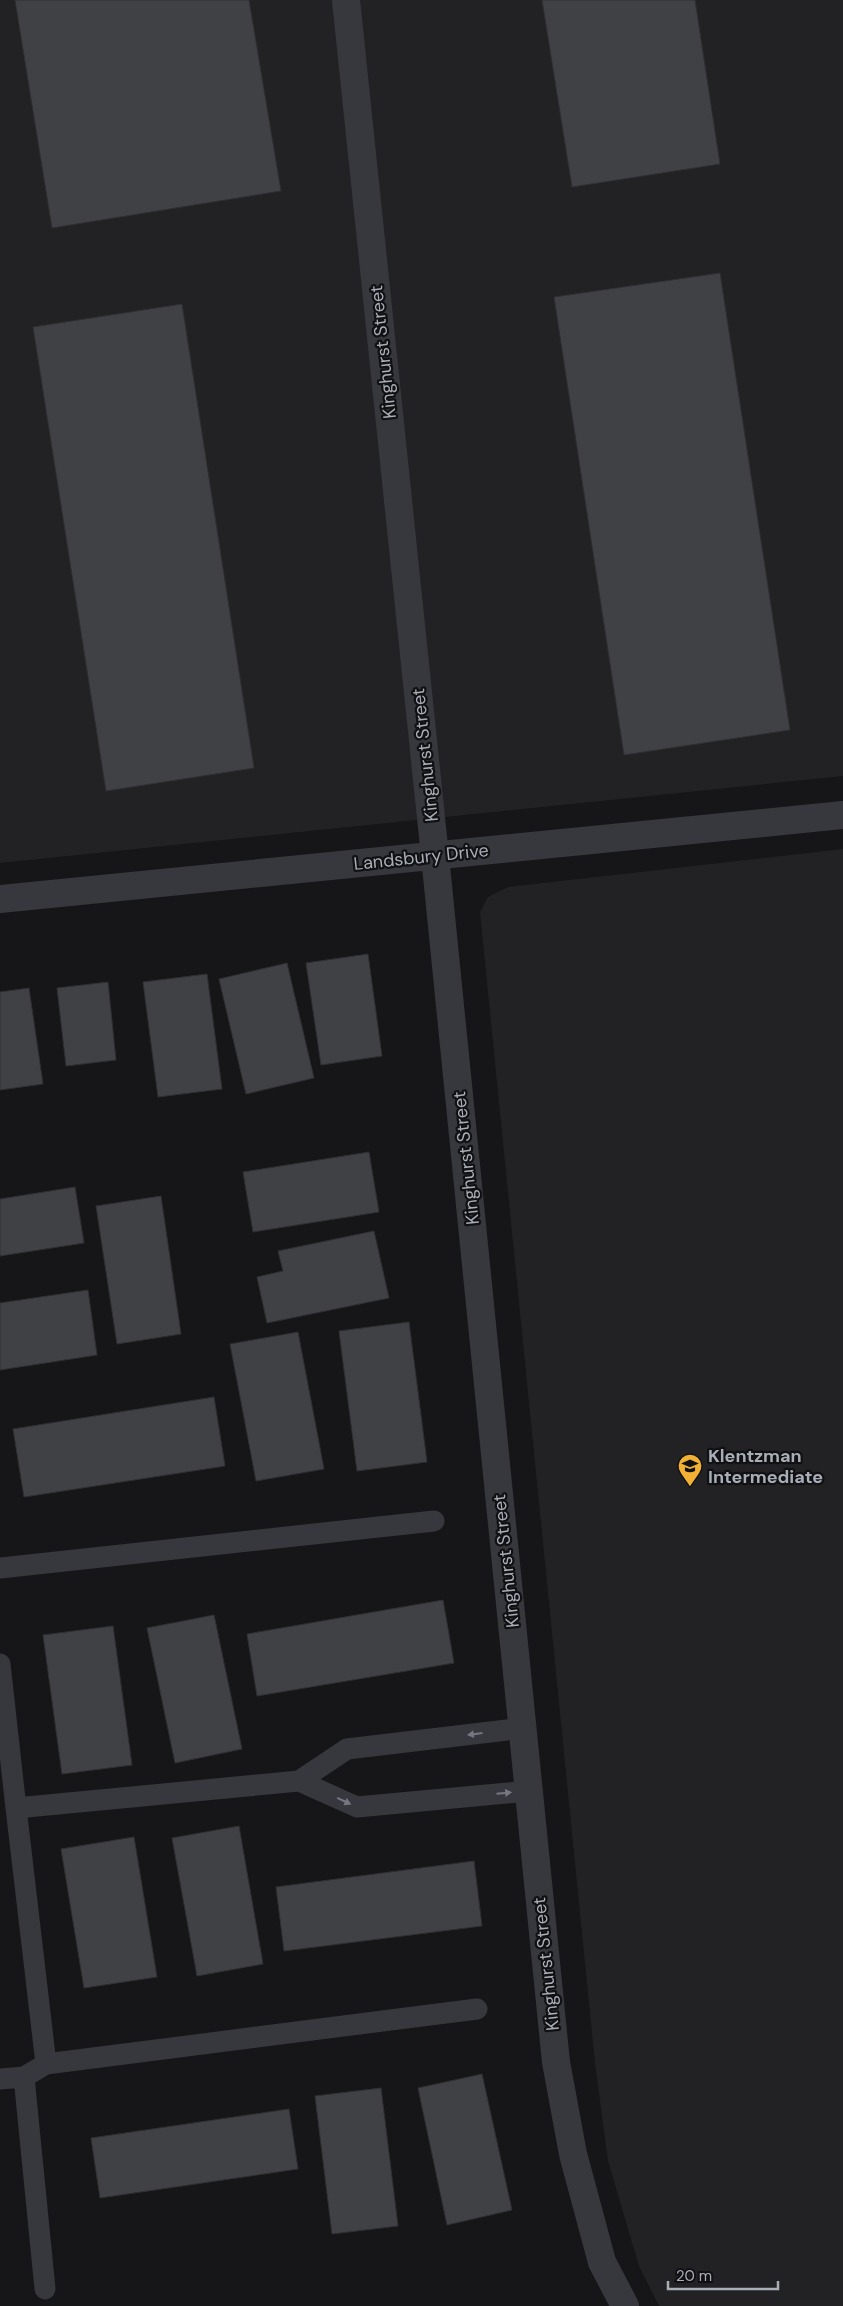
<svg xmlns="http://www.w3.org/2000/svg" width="843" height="2306" font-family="'DM Sans',sans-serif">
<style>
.built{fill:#222225}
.building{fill:#404145;stroke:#303034}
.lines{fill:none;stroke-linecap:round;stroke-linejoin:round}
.lane{stroke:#37383d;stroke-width:21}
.street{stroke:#37383d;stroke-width:28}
.oneway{fill:#757881}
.labels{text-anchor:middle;stroke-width:4.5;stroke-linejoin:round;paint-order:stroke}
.street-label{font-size:18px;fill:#a8adb8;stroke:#111113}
.poi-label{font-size:18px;font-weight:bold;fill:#a8adb8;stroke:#111113;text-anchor:start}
</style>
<rect width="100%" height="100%" fill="#161618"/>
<path class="built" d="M0,0H843V776L0,863Z
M843,849V2306H659L639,2266L608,2161L595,2063L480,912L488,897L508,887Z"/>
<path class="building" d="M15,0H249L281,191L52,228Z
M542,0H695L720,164L572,187Z
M720,273L790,730L624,755L554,297Z
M182,304L254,768L106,791L33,327Z
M368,954L382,1056L321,1065L306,963Z
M287,963L314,1078L246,1094L219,979Z
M207,974L222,1089L158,1097L143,982Z
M108,982L116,1060L66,1066L57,988Z
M29,988L43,1084L0,1090V992Z
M369,1152L379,1212L253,1232L243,1172Z
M75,1187L84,1243L0,1256V1199Z
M161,1196L181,1334L117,1344L96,1206Z
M374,1231L389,1298L267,1323L257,1277L283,1271L278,1251Z
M88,1290L97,1355L0,1370V1303Z
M409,1322L427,1462L357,1471L339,1331Z
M298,1332L324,1469L256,1481L230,1344Z
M214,1397L225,1466L24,1497L13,1429Z
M443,1600L454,1663L257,1696L247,1634Z
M214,1615L242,1749L175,1763L147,1628Z
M113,1626L132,1765L62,1774L43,1635Z
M239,1826L263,1964L197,1976L172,1838Z
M134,1837L157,1977L84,1988L61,1849Z
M474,1861L482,1926L284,1951L276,1887Z
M482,2074L512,2210L447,2225L418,2088Z
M381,2088L398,2226L332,2234L315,2096Z
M289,2109L298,2169L100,2198L91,2138Z"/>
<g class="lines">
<path class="lane" d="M0,1568L434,1521
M0,1664L16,1808
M299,1781L357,1807L529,1791
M46,2064L16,1808L299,1781L347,1749L523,1728
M24,2077L45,2289
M0,2079L24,2077L46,2064L477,2009"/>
<path class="street" d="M346,0L435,856L556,2062L573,2154L602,2262L625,2306
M0,899L843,815"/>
</g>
<defs><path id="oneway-solid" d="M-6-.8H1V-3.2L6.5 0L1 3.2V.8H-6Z" transform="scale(1.25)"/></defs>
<g class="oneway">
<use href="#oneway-solid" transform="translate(475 1734) rotate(173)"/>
<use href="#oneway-solid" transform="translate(504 1793) rotate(-5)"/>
<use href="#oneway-solid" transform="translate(344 1801) rotate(25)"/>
</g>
<defs>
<symbol id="school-pin" viewBox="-11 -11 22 30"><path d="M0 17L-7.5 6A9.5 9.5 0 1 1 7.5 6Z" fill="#f2b134" stroke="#111113"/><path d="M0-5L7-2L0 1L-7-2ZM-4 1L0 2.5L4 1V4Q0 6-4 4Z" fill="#111"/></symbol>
</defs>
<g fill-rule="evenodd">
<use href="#school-pin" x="676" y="1452" width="28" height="38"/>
</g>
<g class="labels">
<g class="street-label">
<text transform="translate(383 352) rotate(-96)" y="6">Kinghurst Street</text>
<text transform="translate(425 755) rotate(-96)" y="6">Kinghurst Street</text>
<text transform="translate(421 857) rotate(-6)" y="6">Landsbury Drive</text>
<text transform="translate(466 1158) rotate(-96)" y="6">Kinghurst Street</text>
<text transform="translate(506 1561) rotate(-96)" y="6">Kinghurst Street</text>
<text transform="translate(546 1964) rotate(-96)" y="6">Kinghurst Street</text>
</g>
<g class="poi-label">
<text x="708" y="1462">Klentzman<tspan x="708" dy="21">Intermediate</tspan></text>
</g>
</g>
<path d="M668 2281v8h110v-8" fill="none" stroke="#a8adb8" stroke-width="2.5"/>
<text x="676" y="2281" font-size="15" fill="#a8adb8" stroke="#111113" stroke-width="4" paint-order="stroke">20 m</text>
</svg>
